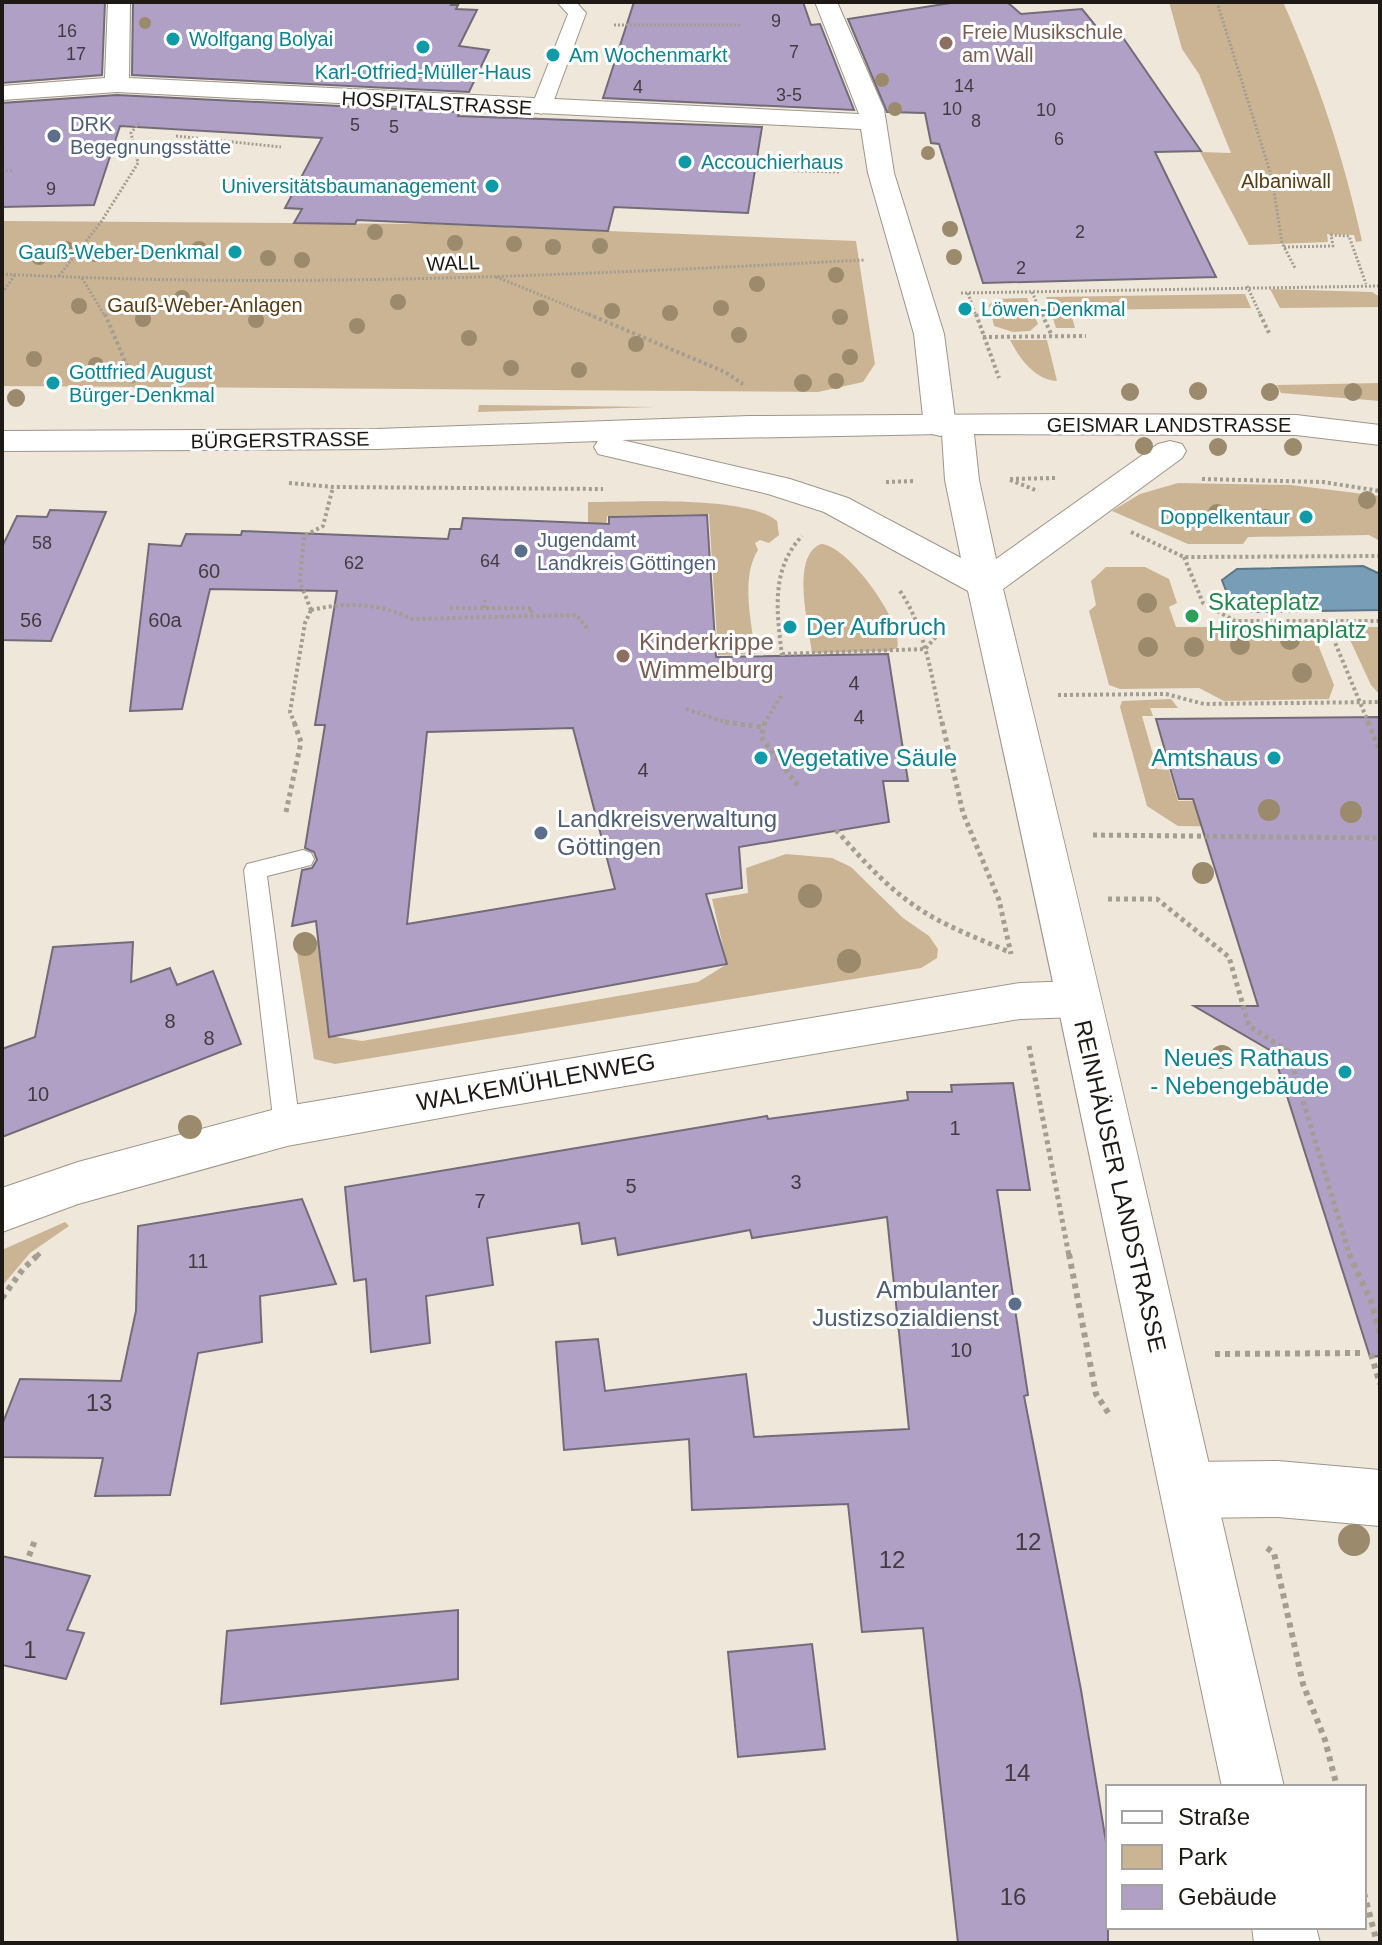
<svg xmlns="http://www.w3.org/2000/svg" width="1382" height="1945" font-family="Arial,sans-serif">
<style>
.green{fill:#cbb494}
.water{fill:#779eb6;stroke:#5c7686;stroke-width:2}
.building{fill:#b1a0c5;stroke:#716c78;stroke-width:2;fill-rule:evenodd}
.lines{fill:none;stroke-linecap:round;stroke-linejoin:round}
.service-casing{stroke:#9e968a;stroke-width:2}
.pedestrian-casing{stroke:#9e968a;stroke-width:2}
.minor-casing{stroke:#9e968a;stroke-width:2}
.secondary-casing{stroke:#9e968a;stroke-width:2}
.path-far3{stroke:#a39d92;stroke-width:3;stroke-dasharray:2 2;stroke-linecap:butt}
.path-far2{stroke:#a39d92;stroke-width:4;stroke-dasharray:3 3;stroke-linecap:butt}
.path-far1{stroke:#a39d92;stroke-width:5;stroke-dasharray:4 4;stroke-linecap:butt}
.path{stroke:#a39d92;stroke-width:6;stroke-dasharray:5 5;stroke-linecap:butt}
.service{fill:#fff;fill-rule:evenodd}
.pedestrian{fill:#fff;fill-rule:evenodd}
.minor{fill:#fff;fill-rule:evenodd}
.secondary{fill:#fff;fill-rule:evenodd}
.tree{fill:#9b8a6b}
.culture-dot{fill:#0f9aa8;stroke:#fff;stroke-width:3}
.education-dot{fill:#8d6e63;stroke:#fff;stroke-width:3}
.service-dot{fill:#5c6f8a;stroke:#fff;stroke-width:3}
.leisure-dot{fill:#2e9e5b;stroke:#fff;stroke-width:3}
.labels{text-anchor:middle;stroke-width:6;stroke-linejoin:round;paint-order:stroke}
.far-number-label{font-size:18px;fill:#423c41}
.far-education-label{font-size:20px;fill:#785e54;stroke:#fff;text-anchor:start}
.far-culture-label{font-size:20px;fill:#0d838f;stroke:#fff;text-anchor:start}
.far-street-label{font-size:20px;fill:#1d1a15;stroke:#fff}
.far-service-label{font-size:20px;fill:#4e5e75;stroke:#fff;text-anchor:start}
.far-park-label{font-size:20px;fill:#573d10;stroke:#fff}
.number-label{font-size:20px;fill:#423c41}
.leisure-label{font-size:24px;fill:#27864d;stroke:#fff;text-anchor:start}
.culture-label{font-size:24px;fill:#0d838f;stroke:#fff;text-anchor:start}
.education-label{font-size:24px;fill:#785e54;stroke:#fff;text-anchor:start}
.service-label{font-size:24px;fill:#4e5e75;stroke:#fff;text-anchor:start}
.street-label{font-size:24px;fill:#1d1a15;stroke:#fff}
.near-number-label{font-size:24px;fill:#423c41}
</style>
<rect width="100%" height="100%" fill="#efe7da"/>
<path class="green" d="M1169,2H1283C1319,83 1343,155 1362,241L1356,242L1354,235L1327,234L1328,242L1249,245L1200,152L1231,153L1199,74L1182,49Z
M2,221L430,224L856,241L875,364L863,382L818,392L2,386Z
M1270,289L1372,292L1380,297V307L1280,308Z
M1245,294L1251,308L1070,310L1075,328H1056L1046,297Z
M1027,298L1038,324L1030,331L1013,332L994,326L989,305L996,299Z
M1010,340H1047L1057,381C1035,380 1019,358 1010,340Z
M1380,383V401L1281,393L1277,385Z
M479,405L655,407L478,412Z
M1178,483L1291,485L1380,496V541L1369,535L1248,537L1243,544H1188L1112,511L1140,494Z
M588,502C629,502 747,495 777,521L779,535L769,543L760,540L755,543L758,550C740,579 752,622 755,654L718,655L709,514L607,516L606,528H588Z
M821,544C848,545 905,624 897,648L888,651L812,653C809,627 790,556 821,544Z
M1106,567H1145L1169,579L1177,603L1169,607L1176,627H1311L1334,685L1329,699L1224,701L1199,688L1120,689L1109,685L1089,611L1096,605L1091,581Z
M1344,627H1380V695L1371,685Z
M1171,699L1178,708H1150L1153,716H1142L1157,769L1169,770L1178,801L1380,798V828L1178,826L1147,806L1120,707L1122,701Z
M786,854L832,858L851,867L903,918L929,936L938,949L937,958L921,968L335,1064L314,1059L297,953L318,940L329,1036L362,1041L698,982L727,964L712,899L748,893L746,868Z
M65,1222L69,1226L30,1253L2,1286V1250Z"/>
<path class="water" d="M1363,566L1380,574V610L1251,612L1230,601L1222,580L1237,569Z"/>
<path class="building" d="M2,2H105L102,75L2,83Z
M133,2H453L451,5H458L456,9L477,10L459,46L489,50L469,92L132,75Z
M634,2H803L811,25L820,24L854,110L603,98Z
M957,2H1007L1021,14L1082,9L1099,30L1117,29L1201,151L1155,152L1216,277L983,283L939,144L931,143L925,113L887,112L848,19Z
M117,95L460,112L458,116L762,127L748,213L614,207L608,231L357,220L355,224L294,223L302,209L285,208L322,138L120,126L94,205L2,207V103Z
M50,510L106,512L51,641L2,640V547L17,516L47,517Z
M707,515L716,657L888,654L908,781H883L889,822L739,847L742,888L706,894L727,964L329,1037L316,921L292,926L302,870L312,868L317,860L314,852L305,848L325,725H315L337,591L210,589L182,709L130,711L149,544L181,546L186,534L241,535L242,531L448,539L450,529H461L463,518L609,524V517ZM573,728L615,889L407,924L427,732Z
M1380,717V1356L1370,1357L1273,1052L1194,1006H1258L1193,799H1179L1156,719Z
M133,942L131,982L170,968L177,985L213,971L241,1044L2,1137V1049L35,1037L53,947Z
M1013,1083L1030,1190H997L1028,1395L1024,1396L1081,1690L1108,1854V1943H958L923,1628L862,1632L848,1504L692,1510L689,1439L564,1450L556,1342L598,1339L605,1391L746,1374L754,1437L909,1429L887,1217L752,1238L750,1230L618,1255L615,1238L582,1244L579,1223L487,1238L493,1285L426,1296L430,1343L371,1352L366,1279L354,1281L345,1187L767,1116L768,1119L908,1100L907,1092H952L951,1085Z
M302,1199L336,1284L260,1296L262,1342L198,1353L170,1495L95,1496L103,1458L2,1457V1425L20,1379L121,1381L136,1311L138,1226Z
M2,1556L90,1576L67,1630L84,1633L66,1679L2,1665Z
M458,1610V1679L221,1704L227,1631Z
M812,1644L825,1749L738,1757L728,1652Z"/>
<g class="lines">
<defs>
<path id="service" d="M303,850L311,853L314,859L311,865L267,876L300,1126L296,1134L287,1137L278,1134L274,1126L244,870L247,864Z"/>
<path id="pedestrian" d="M557,2H576L586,13L551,108L541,114L531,108L568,14Z"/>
<path id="minor" d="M108,2H130L129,78L859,114L815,2H837L884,109L894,173L944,334L956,426L951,433L940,436L929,433L924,426L914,334L868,173L861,129L117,92L2,100V86L105,78Z
M1079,981L1095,986L1101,999L1095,1012L1079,1017L1020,1019L484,1110L287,1146L78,1204L2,1232V1188L78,1162L287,1106L1020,983Z
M1278,1461L1380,1470V1526L1278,1517L1188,1518L1168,1510L1160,1490L1168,1470L1188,1462Z"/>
<path id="secondary" d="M1056,414L1296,415L1380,425V445L1296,435L974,434L979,480L996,559L1158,444L1170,441L1182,444L1186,451L1182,458L1003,589C1101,987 1190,1387 1284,1787H1222C1137,1388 1057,989 968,591L824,512L768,494L598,454L594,447L598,441L377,449L2,451V431L377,429L749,416ZM942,434L945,480L961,558L848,498L790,479L622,440Z
M1252,1927H1316L1320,1943H1254Z"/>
</defs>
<use href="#service" class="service-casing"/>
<use href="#pedestrian" class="pedestrian-casing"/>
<use href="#minor" class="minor-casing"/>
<use href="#secondary" class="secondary-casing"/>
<path class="path-far3" d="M1217,2L1272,178L1282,243L1295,268
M614,25H741
M176,136L281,147
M2,153L4,146
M733,169L840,172
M2,170L12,171
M1284,247L1333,246L1331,235L1349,236L1366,284
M2,274C290,289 576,275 864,260
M59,276L101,222L138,163L131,133L139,123
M496,277L593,316
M82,278L105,316
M1247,286L1261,316
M1032,292L1043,316
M2,293L15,275
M961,293L1380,286
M968,293L976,316"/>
<path class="path-far2" d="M105,314L140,397
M588,314L725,372L743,384
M976,314L999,378
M1042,314L1052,336
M1260,314L1270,335
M983,337L1086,336
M1010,479L1056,478
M1202,479L1323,482L1380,491
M1010,480L1038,491
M886,482L916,481
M289,483L333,487L603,489
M1131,532L1184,557L1380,556
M1184,557L1203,603L1235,621H1380
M900,591C926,629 932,680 942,724
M450,608H532L531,616
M484,608L485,600
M311,610C346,602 379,603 412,619L577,615L589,631
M311,610L300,582L304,536L323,526L333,487
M1326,621L1369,724
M782,654L925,649L945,627
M782,656C777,613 770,570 802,536
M1058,695L1166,694L1204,704L1380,702
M686,709L731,724
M295,724L290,712L305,623L311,610
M764,724L781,696"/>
<path class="path-far1" d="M725,722L762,727
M765,722L761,737L798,786
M942,722L963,813L999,900L1011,954
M1368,722L1380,751
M286,812L301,742L294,722
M836,830C861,858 886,887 918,908C946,927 978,938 1009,952
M1093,835L1380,838
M1108,899H1157L1229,957L1249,1026L1288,1051L1350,1256
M1029,1046L1069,1256
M37,1256L40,1253"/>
<path class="path" d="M1069,1254L1096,1394L1111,1417
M1349,1254L1371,1301L1380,1333
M2,1298L23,1269L39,1254
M1215,1354L1362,1353
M1371,1354L1380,1384
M1267,1548L1274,1553L1303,1684L1325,1740L1337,1787
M29,1556L35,1540
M1364,1893L1377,1943"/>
<use href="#service" class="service"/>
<use href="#pedestrian" class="pedestrian"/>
<use href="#minor" class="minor"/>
<use href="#secondary" class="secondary"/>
</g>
<g class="tree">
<circle cx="145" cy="23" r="6"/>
<circle cx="882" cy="80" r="7"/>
<circle cx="895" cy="109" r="7"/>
<circle cx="928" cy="153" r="7"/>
<circle cx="950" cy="229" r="8"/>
<circle cx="375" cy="232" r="8"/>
<circle cx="455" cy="243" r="8"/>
<circle cx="514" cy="244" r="8"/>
<circle cx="600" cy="246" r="8"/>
<circle cx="553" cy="247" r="8"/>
<circle cx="66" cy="249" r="8"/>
<circle cx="199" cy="249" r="8"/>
<circle cx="95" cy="254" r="8"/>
<circle cx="39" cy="257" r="8"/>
<circle cx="954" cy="257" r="8"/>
<circle cx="268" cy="258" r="8"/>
<circle cx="302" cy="260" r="8"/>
<circle cx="836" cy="275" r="8"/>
<circle cx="757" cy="284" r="8"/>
<circle cx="182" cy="298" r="8"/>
<circle cx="398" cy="302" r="8"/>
<circle cx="79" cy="306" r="8"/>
<circle cx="541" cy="308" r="8"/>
<circle cx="721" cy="308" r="8"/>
<circle cx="612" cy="311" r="8"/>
<circle cx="670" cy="313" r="8"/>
<circle cx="840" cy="317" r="8"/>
<circle cx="143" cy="319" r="8"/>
<circle cx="256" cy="320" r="8"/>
<circle cx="357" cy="326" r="8"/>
<circle cx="739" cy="335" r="8"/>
<circle cx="469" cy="338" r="8"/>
<circle cx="636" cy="344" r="8"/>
<circle cx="850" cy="357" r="8"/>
<circle cx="34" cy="359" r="8"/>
<circle cx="96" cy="365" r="8"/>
<circle cx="511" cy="368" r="8"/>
<circle cx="579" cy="370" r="8"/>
<circle cx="836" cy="381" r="8"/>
<circle cx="803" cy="383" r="9"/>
<circle cx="1198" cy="391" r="9"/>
<circle cx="1130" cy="392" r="9"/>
<circle cx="1270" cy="392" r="9"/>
<circle cx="1353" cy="392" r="9"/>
<circle cx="16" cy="398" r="9"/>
<circle cx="1144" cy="446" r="9"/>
<circle cx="1218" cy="447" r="9"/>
<circle cx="1293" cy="447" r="9"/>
<circle cx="1367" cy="500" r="9"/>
<circle cx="1217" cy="513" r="9"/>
<circle cx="1265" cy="518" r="9"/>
<circle cx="1147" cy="603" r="10"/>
<circle cx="1290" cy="640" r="10"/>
<circle cx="1240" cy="645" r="10"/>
<circle cx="1148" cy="647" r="10"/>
<circle cx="1194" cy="647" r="10"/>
<circle cx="1302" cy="673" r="10"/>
<circle cx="1269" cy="810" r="11"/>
<circle cx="1351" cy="812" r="11"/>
<circle cx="1203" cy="873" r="11"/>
<circle cx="810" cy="896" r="12"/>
<circle cx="305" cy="944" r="12"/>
<circle cx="849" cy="961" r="12"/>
<circle cx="1222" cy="1057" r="12"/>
<circle cx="190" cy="1127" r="12"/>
<circle cx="1354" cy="1540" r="16"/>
</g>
<g class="culture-dot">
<circle cx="173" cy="39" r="8"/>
<circle cx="423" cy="47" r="8"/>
<circle cx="553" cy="55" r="8"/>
<circle cx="685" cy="162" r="8"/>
<circle cx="492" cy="186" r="8"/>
<circle cx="235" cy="252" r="8"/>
<circle cx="965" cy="309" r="8"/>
<circle cx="53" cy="383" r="8"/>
<circle cx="1306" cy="517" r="8"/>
<circle cx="790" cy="627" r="8"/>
<circle cx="761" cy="758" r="8"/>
<circle cx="1274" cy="758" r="8"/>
<circle cx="1345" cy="1072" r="8"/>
</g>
<g class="education-dot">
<circle cx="946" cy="43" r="8"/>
<circle cx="623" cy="656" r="8"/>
</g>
<g class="service-dot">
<circle cx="54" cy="136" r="8"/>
<circle cx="521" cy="551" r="8"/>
<circle cx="541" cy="833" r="8"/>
<circle cx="1015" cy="1304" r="8"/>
</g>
<circle class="leisure-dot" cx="1192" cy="616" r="8"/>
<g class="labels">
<g class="far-number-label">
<text x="776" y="27">9</text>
<text x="67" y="37">16</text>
<text x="794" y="58">7</text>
<text x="76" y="60">17</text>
<text x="964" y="92">14</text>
<text x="638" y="93">4</text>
<text x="789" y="101">3-5</text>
<text x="952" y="115">10</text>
<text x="1046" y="116">10</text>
<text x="976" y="127">8</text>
<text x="355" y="131">5</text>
<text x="394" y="133">5</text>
<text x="1059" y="145">6</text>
<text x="51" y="195">9</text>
<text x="1080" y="238">2</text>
<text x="1021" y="274">2</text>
<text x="42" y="549">58</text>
<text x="490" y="567">64</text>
<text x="354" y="569">62</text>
</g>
<g class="far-education-label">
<text x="962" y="39">Freie Musikschule<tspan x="962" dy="23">am Wall</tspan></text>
</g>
<g class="far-culture-label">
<text x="189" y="46">Wolfgang Bolyai</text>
<text x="569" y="62">Am Wochenmarkt</text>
<text x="423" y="79" text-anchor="middle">Karl-Otfried-Müller-Haus</text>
<text x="701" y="169">Accouchierhaus</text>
<text x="476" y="193" text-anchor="end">Universitätsbaumanagement</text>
<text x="219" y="259" text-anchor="end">Gauß-Weber-Denkmal</text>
<text x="981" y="316">Löwen-Denkmal</text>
<text x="69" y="379">Gottfried August<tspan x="69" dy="23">Bürger-Denkmal</tspan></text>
<text x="1290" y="524" text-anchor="end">Doppelkentaur</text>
</g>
<g class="far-street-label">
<text transform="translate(437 103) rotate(3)" y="7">HOSPITALSTRASSE</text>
<text transform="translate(453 263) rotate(-2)" y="7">WALL</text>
<text x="1169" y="432">GEISMAR LANDSTRASSE</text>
<text transform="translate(280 440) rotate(-1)" y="7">BÜRGERSTRASSE</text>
</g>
<g class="far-service-label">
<text x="70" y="131">DRK<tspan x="70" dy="23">Begegnungsstätte</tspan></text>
<text x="537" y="547">Jugendamt<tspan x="537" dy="23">Landkreis Göttingen</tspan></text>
</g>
<g class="far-park-label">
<text x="1286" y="188">Albaniwall</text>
<text x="205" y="312">Gauß-Weber-Anlagen</text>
</g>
<g class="number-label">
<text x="209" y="578">60</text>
<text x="31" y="627">56</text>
<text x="165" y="627">60a</text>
<text x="854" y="690">4</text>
<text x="859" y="724">4</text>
<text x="643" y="777">4</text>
<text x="170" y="1028">8</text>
<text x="209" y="1045">8</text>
<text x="38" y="1101">10</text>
<text x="955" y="1135">1</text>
<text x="796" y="1189">3</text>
<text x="631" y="1193">5</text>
<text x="480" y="1208">7</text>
<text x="198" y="1268">11</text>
<text x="961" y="1357">10</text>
</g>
<g class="leisure-label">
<text x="1208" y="610">Skateplatz<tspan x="1208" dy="28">Hiroshimaplatz</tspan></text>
</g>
<g class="culture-label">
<text x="806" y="635">Der Aufbruch</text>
<text x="777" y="766">Vegetative Säule</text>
<text x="1258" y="766" text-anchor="end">Amtshaus</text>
<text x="1329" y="1066" text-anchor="end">Neues Rathaus<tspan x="1329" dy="28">- Nebengebäude</tspan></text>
</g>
<g class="education-label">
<text x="639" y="650">Kinderkrippe<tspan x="639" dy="28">Wimmelburg</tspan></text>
</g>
<g class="service-label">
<text x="557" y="827">Landkreisverwaltung<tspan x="557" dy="28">Göttingen</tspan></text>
<text x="999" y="1298" text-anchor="end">Ambulanter<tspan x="999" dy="28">Justizsozialdienst</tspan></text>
</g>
<g class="street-label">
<text transform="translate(536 1082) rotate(-10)" y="8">WALKEMÜHLENWEG</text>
<text transform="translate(1120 1186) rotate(77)" y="8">REINHÄUSER LANDSTRASSE</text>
</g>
<g class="near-number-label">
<text x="99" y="1411">13</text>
<text x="1028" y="1550">12</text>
<text x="892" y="1568">12</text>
<text x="30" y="1658">1</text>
<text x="1017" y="1781">14</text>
<text x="1013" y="1905">16</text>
</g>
</g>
<rect width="1382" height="1945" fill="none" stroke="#1d1a15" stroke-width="8"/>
<rect x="1106" y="1785" width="260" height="144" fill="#ffffff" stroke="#a5a3a1" stroke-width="2"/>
<rect x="1122" y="1811" width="40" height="12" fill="#ffffff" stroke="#a5a3a1" stroke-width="2"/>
<text x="1178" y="1825" font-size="24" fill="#1d1a15">Straße</text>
<rect x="1122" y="1845" width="40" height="24" fill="#cbb494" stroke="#a5a3a1" stroke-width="2"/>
<text x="1178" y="1865" font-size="24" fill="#1d1a15">Park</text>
<rect x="1122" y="1885" width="40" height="24" fill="#b1a0c5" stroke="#a5a3a1" stroke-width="2"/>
<text x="1178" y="1905" font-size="24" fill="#1d1a15">Gebäude</text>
</svg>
